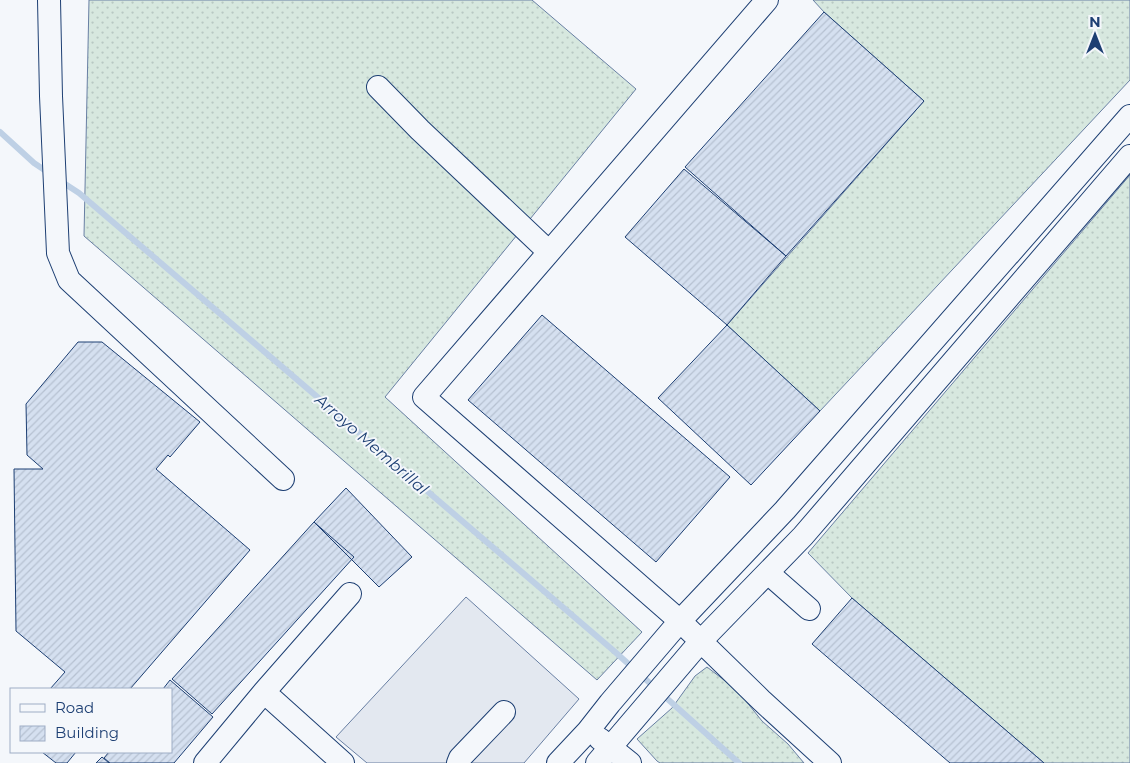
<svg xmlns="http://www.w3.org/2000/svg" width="1130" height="763" font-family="Montserrat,sans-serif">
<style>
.grass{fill:url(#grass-dots);stroke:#687fa3}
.parking{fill:#e3e8f0;stroke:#687fa3}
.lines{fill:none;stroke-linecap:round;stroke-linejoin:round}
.stream{stroke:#bed0e5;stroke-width:6}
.building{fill:url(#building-hatch);stroke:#1d3f73}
.minor-casing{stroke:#1d3f73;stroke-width:24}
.minor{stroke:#f4f7fb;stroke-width:22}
.labels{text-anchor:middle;stroke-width:4;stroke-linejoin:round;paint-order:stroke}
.water-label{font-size:16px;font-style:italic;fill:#1d3f73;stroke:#f4f7fb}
</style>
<defs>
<pattern id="grass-dots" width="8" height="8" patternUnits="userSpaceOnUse" patternTransform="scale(1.25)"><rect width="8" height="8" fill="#d7e8df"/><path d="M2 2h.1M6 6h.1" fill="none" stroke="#b8c8c3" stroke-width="1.8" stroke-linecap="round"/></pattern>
<pattern id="building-hatch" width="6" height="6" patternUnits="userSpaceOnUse" patternTransform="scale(1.25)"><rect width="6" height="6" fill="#d5e0f0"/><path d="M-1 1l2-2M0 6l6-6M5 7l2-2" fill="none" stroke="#b6c1d1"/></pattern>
</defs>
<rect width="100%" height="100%" fill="#f4f7fb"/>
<path class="grass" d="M89,0H532L636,89L385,397L642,632L597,680L84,236Z
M813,0H1130V80L820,411L727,325L924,101L824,12Z
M1130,175V763H1044L852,598L808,553Z
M707,667L737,690L762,721L788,744L804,763H660L657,761L637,739L672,708L695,676Z"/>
<path class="parking" d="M466,597L579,699L524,763H367L336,737Z"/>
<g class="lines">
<path class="stream" d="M0,132L34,163L49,173
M59,180L79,193L614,651L739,763"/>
</g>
<path class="building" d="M824,12L924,101L786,256L685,167Z
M684,169L786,256L727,325L625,237Z
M542,315L730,477L656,562L468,400Z
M727,325L820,411L751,485L658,398Z
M78,342H102L200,422L170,457L168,455L156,469L250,550L130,689H50L65,672L16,631L14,469H43L27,455L26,404Z
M346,488L412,557L379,587L314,522Z
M314,522L354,557L212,714L172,679Z
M852,598L1044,763H950L812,644Z
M170,680L213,717L174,763H110L104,758L109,752H171V689H163Z
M42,752H76L67,763H56Z
M102,757L109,763H96Z"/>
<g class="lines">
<defs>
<path id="minor" d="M49,0L51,96L58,253L69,280L283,479
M767,0L424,397L680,621L761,700L830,763
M378,87L420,130L549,252
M768,573L809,609
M264,692L343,763
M600,739L630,763
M205,763L264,692L350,594
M458,763L460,758L504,712
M558,763L588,731L610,703L680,621L785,510L1130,116
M597,763L700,642L803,536L1130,156"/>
</defs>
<use href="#minor" class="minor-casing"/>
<use href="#minor" class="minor"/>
</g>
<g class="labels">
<g class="water-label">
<text transform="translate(372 444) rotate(41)" y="6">Arroyo Membrillal</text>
</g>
</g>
<rect x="10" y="688" width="162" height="65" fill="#f4f7fb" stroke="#9eadc5"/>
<rect x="20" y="704" width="25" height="8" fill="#f4f7fb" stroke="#9eadc5"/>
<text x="55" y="713" font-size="15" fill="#1d3f73">Road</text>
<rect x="20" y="726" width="25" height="15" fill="url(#building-hatch)" stroke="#9eadc5"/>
<text x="55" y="738" font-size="15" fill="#1d3f73">Building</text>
<g transform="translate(1095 35)" stroke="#f4f7fb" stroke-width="4" paint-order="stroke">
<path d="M0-4L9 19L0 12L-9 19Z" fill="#1d3f73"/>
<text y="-8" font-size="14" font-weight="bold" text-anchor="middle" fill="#1d3f73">N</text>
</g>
</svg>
